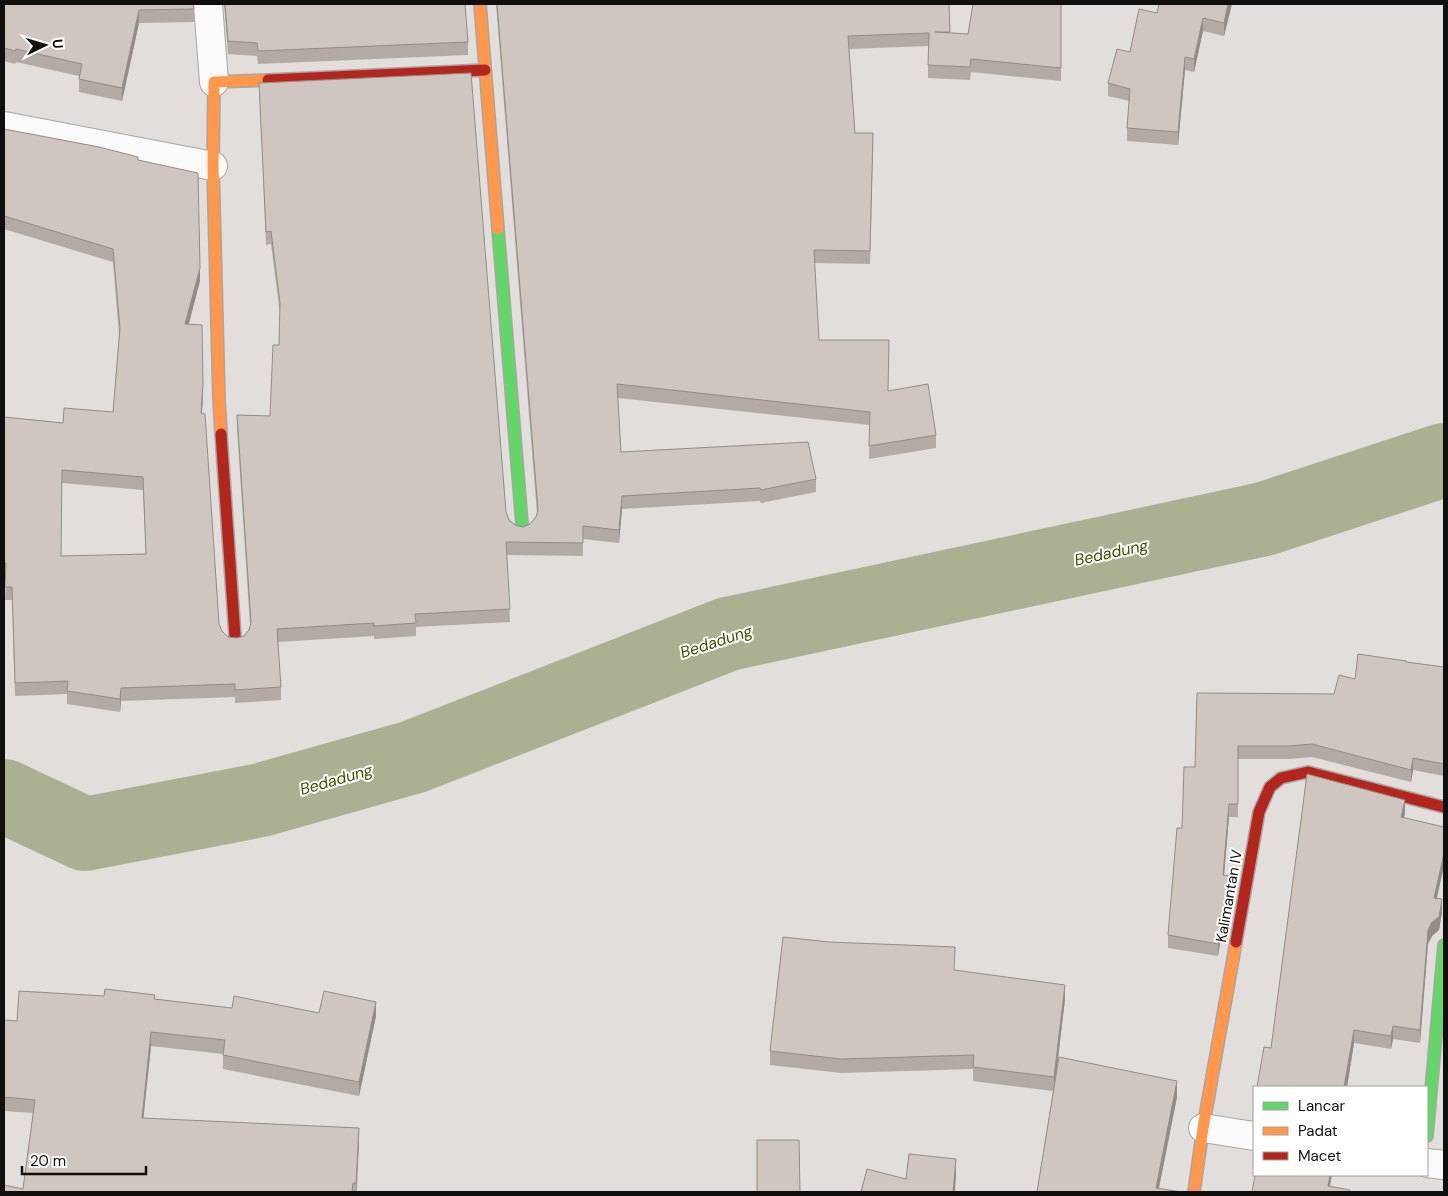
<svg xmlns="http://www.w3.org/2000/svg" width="1448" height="1196" font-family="'DM Sans',sans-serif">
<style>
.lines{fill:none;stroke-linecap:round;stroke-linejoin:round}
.river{stroke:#acb092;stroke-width:74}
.street-casing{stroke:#a9a6a4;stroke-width:30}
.fast-casing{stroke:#a9a6a4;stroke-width:14}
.slow-casing{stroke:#a9a6a4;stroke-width:14}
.jam-casing{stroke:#a9a6a4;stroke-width:14}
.street{stroke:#fbfafa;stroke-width:28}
.fast{stroke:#63d668;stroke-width:11}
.slow{stroke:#ff974d;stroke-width:11}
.jam{stroke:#b3261e;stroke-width:11}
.wall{fill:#b3aaa6;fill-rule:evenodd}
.shaded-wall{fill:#928b87}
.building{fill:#d0c6c1;stroke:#928b87;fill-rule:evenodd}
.labels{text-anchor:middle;stroke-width:4;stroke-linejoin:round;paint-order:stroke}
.street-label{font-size:15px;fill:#110f0d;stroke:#fff}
.water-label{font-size:16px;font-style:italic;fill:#444c04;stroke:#fff}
</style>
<rect width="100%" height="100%" fill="#e2dedb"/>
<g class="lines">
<path class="river" d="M4,796L85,834L261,800L413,757L728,634L1264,519L1444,460"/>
<defs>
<path id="street" d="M208,4L214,82
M4,126L213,166
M1203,1128L1254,1136
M1427,1163L1444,1165"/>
<path id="fast" d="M498,229L522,524
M1427,1136L1444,945"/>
<path id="slow" d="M480,4L498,229
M221,434L219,399L213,166L214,82L268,80
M1194,1192L1203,1128L1236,942"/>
<path id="jam" d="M268,80L485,70
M221,434L235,636
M1236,942L1259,812L1270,787L1281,778L1308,772L1444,807"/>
</defs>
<use href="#street" class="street-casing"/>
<use href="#fast" class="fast-casing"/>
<use href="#slow" class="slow-casing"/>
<use href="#jam" class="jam-casing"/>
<use href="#street" class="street"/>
<use href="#fast" class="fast"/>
<use href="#slow" class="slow"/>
<use href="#jam" class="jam"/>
</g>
<path class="wall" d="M4,4L194,9V22L139,23L122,101L79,92V76L16,62L15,64L4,61Z
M224,4H465L468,42V55L258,64L257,56L228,54Z
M496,4H949L950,33L968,34L1061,15V81L971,72L970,80L928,78V46L849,49L855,133L873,146L870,264L814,263L819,340L888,391L936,435V448L869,459L870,425L618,398L621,452L816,479V492L761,503L760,501L622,509L619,543L583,539V556L507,555L510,622L416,627V636L374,639V636L278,642L281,687V700L235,703V697L121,701L120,712L67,704V694L15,696L12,600H5L6,576H4V417L63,423L113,412L119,335L113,262L4,229V129L138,160L200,281L189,324L203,397L202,413L219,624L222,631L228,637L237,638L244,636L249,630L250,625L237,428V415L270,416L279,345L280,314L271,244L266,245L259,83L506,512L509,520L515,525L523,527L530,524L536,517L537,514ZM62,483L143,490L146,554L61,556Z
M1232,4L1224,36L1203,31L1194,72L1185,70L1178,145L1127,141V128L1129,101L1108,96V83L1130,52Z
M1406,662L1444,667V776L1413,770L1411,782L1312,757L1289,759H1238V817H1229L1224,875L1229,889L1218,956L1168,948V935L1182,828L1195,767L1334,694L1355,679Z
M1405,813L1404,818L1437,898L1442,912L1439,930L1432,936L1428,944L1420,1043L1393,1039L1391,1049L1354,1043L1347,1087H1257L1271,1048Z
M955,970L1065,999L1056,1076L1177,1097L1159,1188L1037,1192L1053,1091L973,1081V1069L841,1073L770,1065V1051Z
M104,996L155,999L232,1008L319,1013L376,1016L359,1096L223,1069V1054L151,1046L143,1118L359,1142L357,1192H4L23,1189L33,1113L4,1111V1020L17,1021Z"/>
<path class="shaded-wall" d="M1228,4H1232L1224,36V23Z
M139,10V23L122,101V88Z
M1203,18V31L1194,72V59Z
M1185,57V70L1178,145V132Z
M200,268V281L185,337V324Z
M203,384V397L201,426V413Z
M622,496V509L619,543V530Z
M121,688V701L120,712V699Z
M1413,758V770L1411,782V770Z
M1405,800V813L1401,831V817Z
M1229,804V817L1223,888V875Z
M1444,853V866L1434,911V898Z
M1229,876V889L1218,956V944Z
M1442,899V912L1439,930L1432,936L1428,944L1420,1043V1030L1428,930Z
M1065,985V999L1054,1091V1077Z
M376,1002V1016L359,1096V1082Z
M1393,1026V1039L1391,1049V1036Z
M1354,1030V1043L1347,1087H1344Z
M151,1032V1046L142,1132V1118Z
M1177,1081V1097L1158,1192L1156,1188Z
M359,1128V1142L356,1192V1183Z
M956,1159V1175L955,1192H953Z
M1330,1175H1332L1329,1192L1328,1186Z"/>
<path class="building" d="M4,4H193L194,9L139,10L122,88L79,79L82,64L16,49L15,51L4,48Z
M225,4H465L468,42L258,51L257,43L228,41Z
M497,4H949L950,32H935L968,34L973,4H1061V68L971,59L970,67L928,65L929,33L848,36L855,133H873L870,251L814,250L819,340H889L888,391L928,384L936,435L869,446L870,412L617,384L621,452L808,442L816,479L761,490L760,488L622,496L619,530L583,526V543L506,542L510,609L415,614L416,623L374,626V623L277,629L281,687L235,690V684L121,688L120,699L67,691L68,681L15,683L12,587H5L6,563H4V417L63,423L64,408L113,412L120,328L113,249L4,216V129L99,147L138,157V160L198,173L200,268L185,324L202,325L203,384L201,413L205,414L219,624L222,631L228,637L237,638L244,636L249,630L251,622L237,415L270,416L273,345H279L280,303L271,231L266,232L259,83L471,73L506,512L509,520L515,525L523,527L530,524L536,517L538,510ZM62,470L143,477L146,554L61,556Z
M1159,4H1228L1224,23L1203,18L1194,59L1185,57L1178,132L1127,128L1130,89L1108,83L1117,49L1130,52L1139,9L1157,13Z
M1358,654L1406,661V662L1444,667V764L1413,758L1411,770L1312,744L1289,746H1238V804H1229L1223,875L1229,876L1218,944L1168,935L1177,828H1182L1184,767H1195L1197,693L1334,694L1339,675L1355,679Z
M1307,774L1405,800L1401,817L1444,827V853L1434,898L1442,899L1439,917L1432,922L1428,930L1420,1030L1393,1026L1391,1036L1354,1030L1344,1087H1257L1264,1047L1271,1048Z
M783,937L829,942L955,947L954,970L1065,985L1054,1077L973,1067L974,1055L841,1059L770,1051Z
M105,989L155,995L154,999L232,1008L234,996L319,1013L324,991L376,1002L359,1082L223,1055L225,1040L151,1032L142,1118L359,1128L356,1183H353L352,1192H4V1185L23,1189L35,1100L4,1097V1020L17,1021L19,991L104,996Z
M1059,1057L1177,1081L1156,1188L1182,1192H1037Z
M757,1140H799L800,1192H757Z
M909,1154L956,1159L953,1192H987H861L867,1169L906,1179Z
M1255,1175H1330L1328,1186L1350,1190L1349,1192H1252Z"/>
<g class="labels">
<g class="street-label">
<text transform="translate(1229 896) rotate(-80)" y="5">Kalimantan IV</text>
</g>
<g class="water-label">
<text transform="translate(1111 552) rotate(-12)" y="6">Bedadung</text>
<text transform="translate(716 641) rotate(-18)" y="6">Bedadung</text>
<text transform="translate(336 779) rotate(-16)" y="6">Bedadung</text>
</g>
</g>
<rect width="1448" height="1196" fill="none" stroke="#110f0d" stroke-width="10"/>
<rect x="1253" y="1086" width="175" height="90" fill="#ffffff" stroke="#a09f9e"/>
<rect x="1263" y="1102" width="25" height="8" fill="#63d668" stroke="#a09f9e"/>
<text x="1298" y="1111" font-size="15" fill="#110f0d">Lancar</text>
<rect x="1263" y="1127" width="25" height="8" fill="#ff974d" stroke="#a09f9e"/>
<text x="1298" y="1136" font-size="15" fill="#110f0d">Padat</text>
<rect x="1263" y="1152" width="25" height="8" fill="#b3261e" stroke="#a09f9e"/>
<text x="1298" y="1161" font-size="15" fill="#110f0d">Macet</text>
<g transform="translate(45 45) rotate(85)" stroke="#ffffff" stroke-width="4" paint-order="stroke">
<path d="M0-4L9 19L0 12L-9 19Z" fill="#110f0d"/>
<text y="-8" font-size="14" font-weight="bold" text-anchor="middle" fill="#110f0d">U</text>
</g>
<path d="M22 1166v8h124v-8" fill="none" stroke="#110f0d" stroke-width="2.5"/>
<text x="30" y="1166" font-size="15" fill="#110f0d" stroke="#ffffff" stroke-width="4" paint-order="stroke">20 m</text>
</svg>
